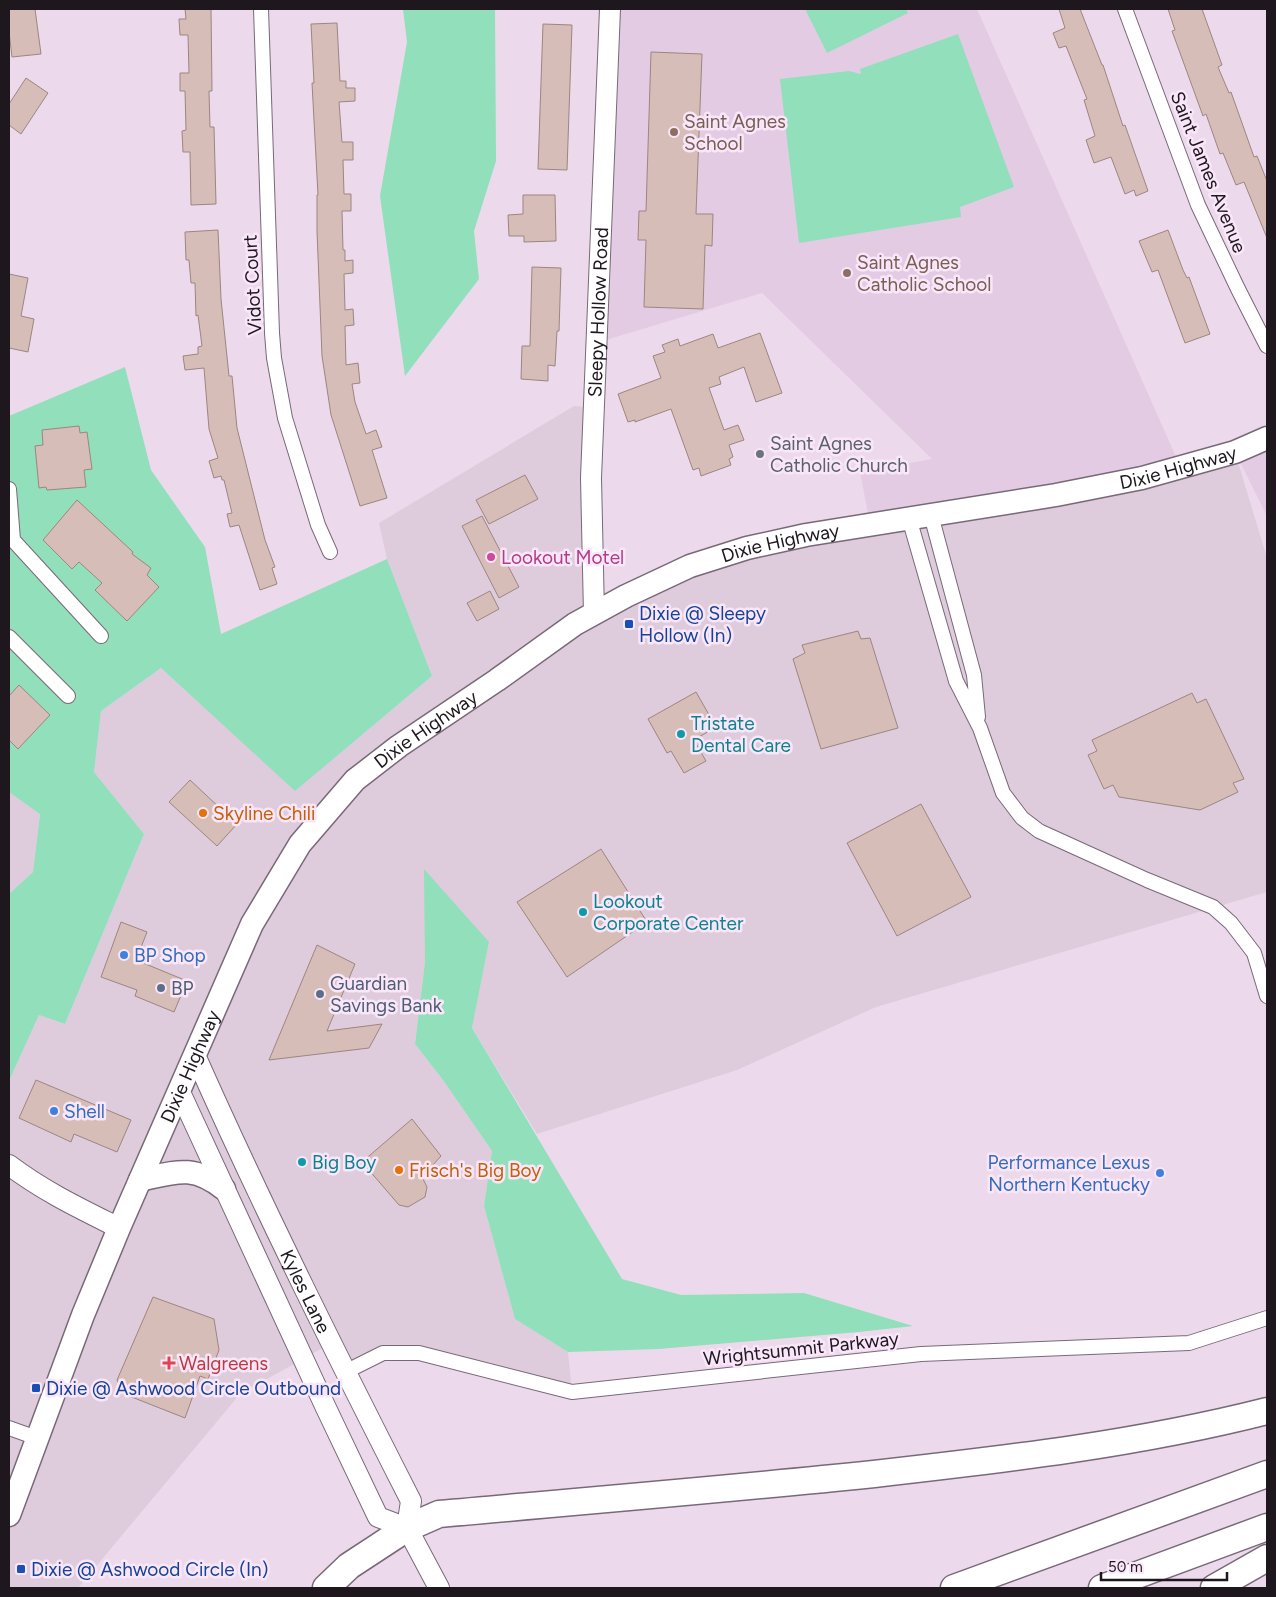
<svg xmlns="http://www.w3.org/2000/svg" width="1276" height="1597" font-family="Figtree,sans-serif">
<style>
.commercial{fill:#deccdd}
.built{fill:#e3cce3}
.green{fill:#91dfbb}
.building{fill:#d6bdb8;stroke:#9d8580}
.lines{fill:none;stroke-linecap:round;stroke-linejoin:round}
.street-casing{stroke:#786978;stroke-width:16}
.secondary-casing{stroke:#786978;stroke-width:22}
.primary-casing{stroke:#786978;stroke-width:25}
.highway-casing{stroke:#786978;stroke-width:29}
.street{stroke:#fff;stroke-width:14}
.secondary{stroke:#fff;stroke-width:20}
.primary{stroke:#fff;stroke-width:22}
.highway{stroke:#fff;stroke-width:26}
.education-dot{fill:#8d6e63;stroke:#f9e7f9;stroke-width:2}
.worship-dot{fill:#6b7280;stroke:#f9e7f9;stroke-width:2}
.hotel-dot{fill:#d1479c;stroke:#f9e7f9;stroke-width:2}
.transit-dot{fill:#1a4fb4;stroke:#f9e7f9;stroke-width:2}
.culture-dot{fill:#0f9aa8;stroke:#f9e7f9;stroke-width:2}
.food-dot{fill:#e8710a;stroke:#f9e7f9;stroke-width:2}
.shop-dot{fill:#3f7fe0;stroke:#f9e7f9;stroke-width:2}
.service-dot{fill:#5c6f8a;stroke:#f9e7f9;stroke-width:2}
.health-dot{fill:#e0444e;stroke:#f9e7f9;stroke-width:2}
.labels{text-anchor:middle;stroke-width:5;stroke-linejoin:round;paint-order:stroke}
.education-label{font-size:19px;fill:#785e54;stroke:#f9e7f9;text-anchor:start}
.street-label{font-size:19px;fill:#1e181e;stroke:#f9e7f9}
.worship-label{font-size:19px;fill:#5b616d;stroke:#f9e7f9;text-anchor:start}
.hotel-label{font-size:19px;fill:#b23c85;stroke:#f9e7f9;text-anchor:start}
.transit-label{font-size:19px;fill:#164399;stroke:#f9e7f9;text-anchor:start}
.culture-label{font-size:19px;fill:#0d838f;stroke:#f9e7f9;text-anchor:start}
.food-label{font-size:19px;fill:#c56008;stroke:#f9e7f9;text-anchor:start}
.shop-label{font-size:19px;fill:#366cbe;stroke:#f9e7f9;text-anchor:start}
.service-label{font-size:19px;fill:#4e5e75;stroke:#f9e7f9;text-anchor:start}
.health-label{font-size:19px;fill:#be3a42;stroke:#f9e7f9;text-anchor:start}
</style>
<rect width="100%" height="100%" fill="#ecdaec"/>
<path class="commercial" d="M574,406L594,408V613L683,569L1235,452L1267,558V892L876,1007L737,1070L537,1134L472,1028L489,942L425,962L415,1044L443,1080L492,1151L484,1206L515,1319L568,1352L572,1392L419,1353H383L345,1372L330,1344L240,1394L78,1588H9V1081L39,1015L65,1024L144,834L94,772L101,711L161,668L295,790L432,676L387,559L379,523Z
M9,792L40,813L33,872L9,894Z"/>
<path class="built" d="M610,9H977L1181,468L870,524L860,472L932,459L762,293L596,343Z
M1267,438V516L1235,452Z"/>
<path class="green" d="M403,9H495L496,161L474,231L479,279L405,376L380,196L407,42Z
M805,9H906L908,13L827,53Z
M958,34L1014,187L960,207L961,217L799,243L780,79L849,71L861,74L860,69Z
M125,367L151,470L205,547L221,634L387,559L432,676L295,791L161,668L101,711L94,772L144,834L65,1024L39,1015L9,1081V894L33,872L40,814L9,792V416Z
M424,869L489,942L472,1028L622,1279L681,1295L804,1293L913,1326L859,1332L659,1349L568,1352L515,1319L484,1206L492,1151L443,1080L415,1044L425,962Z"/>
<path class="building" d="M9,9H35L41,54L12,57L9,32Z
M185,9H211L212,91H209L210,127H214L216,204L191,205L190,152H183L182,131L186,130L185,91H180V73H189L188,35H180L179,19H186Z
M1059,9H1080L1102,65H1103L1123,126L1125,125L1148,191L1136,196L1134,190L1125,194L1111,157L1094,163L1086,140L1095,136L1084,100L1087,99L1066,46L1059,48L1053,33L1065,28Z
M1168,9H1202L1222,65L1218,67L1229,93L1231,92L1254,157L1257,156L1267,181V238L1244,182L1236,185L1223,153L1220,154L1206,114L1203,116L1172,31L1175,30Z
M337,23L340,81H346V88H355V101L339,102L342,142H353V160H343L344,194H351V211H342L343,250H345V261L353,260V273L344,274L345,310L353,309L354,325L345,326L346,365L358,363L360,383L352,384L355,402L366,434L376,430L382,447L372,450L387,498L360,506L331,415L322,356L317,231V195H318L312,83H314L311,24Z
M543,24L572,25L567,170L538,169Z
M651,52L702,54L696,214H713L712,246L705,245L703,309L644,307L646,240H638L639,211H646Z
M26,78L48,93L21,134L9,125V104Z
M523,195H555L556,241L524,242V236H509L508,215L523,214Z
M218,230L221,299L229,376H232L237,428L265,540L275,567L272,568L277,584L260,590L239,525L230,527L227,514L232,513L224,480H222L221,476L214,478L209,461L218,458L209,429L204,368L185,370L183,356L198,354V347L202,346L198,315L196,316L195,283H191L189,260H186L185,232Z
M1168,230L1183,270L1187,278L1189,277L1210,334L1185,343L1158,270L1152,272L1139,241Z
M532,267L561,268L559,331H557L555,366L548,365V381L521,379L522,346H530Z
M9,274L28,278L21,316L34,319L28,352L9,348Z
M760,333L782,393L756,402L744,367L719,377L721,384L709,388L724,430L738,425L744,440L729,445L733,457L729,459L731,465L701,476L699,468L693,470L671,409L635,422V420L628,422L618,394L661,378L653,356L665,352L662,345L678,339L680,346L713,334L718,348Z
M79,426L80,433L87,432L92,469L84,470L86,487L47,490L46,487L39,488L35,446L43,445L42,430Z
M525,475L538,499L489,524L476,500Z
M77,500L133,552L132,554L151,568L147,575L159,587L127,621L95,590L102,583L79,562L72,569L43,540Z
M482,516L519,587L499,598L462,526Z
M490,591L499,609L477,621L467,603Z
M858,631L861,639L870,638L898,728L821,749L793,659L805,653L802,645Z
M19,685L50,715L18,749L9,740V696Z
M696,692L716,727L694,740L706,761L684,773L671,751L667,753L648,719Z
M1192,693L1197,703L1206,699L1244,779L1233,783L1238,792L1200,810L1119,797L1113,785L1104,789L1088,755L1097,751L1092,740Z
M190,780L237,824L217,846L169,802Z
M921,804L971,897L897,936L847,843Z
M601,849L647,922L567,977L517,902Z
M121,922L147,932L136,960L187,981L174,1012L135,996L137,990L101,977Z
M317,945L355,964L327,1031L382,1024L369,1048L269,1060Z
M36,1080L131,1120L117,1152L74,1134L71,1142L19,1118Z
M412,1119L441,1156L422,1177L427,1187L425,1197L408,1207L399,1205L362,1162Z
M153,1297L214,1319L219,1350L208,1379L200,1376L185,1418L124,1394L117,1380Z"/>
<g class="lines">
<defs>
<path id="street" d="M261,9L272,333L274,358L285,418L318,525L330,552
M1125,9L1198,205L1238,289L1267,346
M9,489L13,540L101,636
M931,515L974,675L978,717
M909,518L956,681L980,728L1003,793L1022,818L1039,831L1147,880L1213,907L1231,923L1254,953L1267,996
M9,637L68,696
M345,1372L383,1353H419L572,1392L921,1354L1189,1343L1267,1318
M9,1428L37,1438"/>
<g id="secondary">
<path id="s1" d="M594,614L591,478L610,9"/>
<path id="s2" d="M195,1055C262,1206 336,1354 411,1501L407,1528L439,1588"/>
<path d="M179,1090L326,1408L378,1517L407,1528"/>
<path d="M9,1165C45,1192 79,1208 119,1228"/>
</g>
<g id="primary">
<path d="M140,1180C176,1172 193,1164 224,1189"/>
<path id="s3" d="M9,1515L83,1315L119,1228L252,924L300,844L355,780L399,746L497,680L575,624L626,596L690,566L747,548L806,535L1056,495L1142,478L1235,452L1267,438"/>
</g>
<path id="highway" d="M326,1588L349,1566L407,1528L439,1514C584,1501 729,1489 874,1474C1007,1459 1137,1444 1267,1411
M954,1588L1267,1474
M1102,1588L1267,1527
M1214,1588L1267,1558"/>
</defs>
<use href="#street" class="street-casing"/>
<use href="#secondary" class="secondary-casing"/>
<use href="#primary" class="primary-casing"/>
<use href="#highway" class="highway-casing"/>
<use href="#street" class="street"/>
<use href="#secondary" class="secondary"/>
<use href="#primary" class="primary"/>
<use href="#highway" class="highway"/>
</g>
<g class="education-dot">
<circle cx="674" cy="132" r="5"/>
<circle cx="847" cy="273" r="5"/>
</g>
<circle class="worship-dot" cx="760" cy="454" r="5"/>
<circle class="hotel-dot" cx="491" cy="557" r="5"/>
<g class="transit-dot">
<rect x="624" y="619" width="10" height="10" rx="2.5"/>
<rect x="31" y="1383" width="10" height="10" rx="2.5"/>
<rect x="16" y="1564" width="10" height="10" rx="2.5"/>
</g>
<g class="culture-dot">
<circle cx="681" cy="734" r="5"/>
<circle cx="583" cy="912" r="5"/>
<circle cx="302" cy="1162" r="5"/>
</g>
<g class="food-dot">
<circle cx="203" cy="813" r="5"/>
<circle cx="399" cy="1170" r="5"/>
</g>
<g class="shop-dot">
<circle cx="124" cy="955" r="5"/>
<circle cx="54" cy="1111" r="5"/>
<circle cx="1160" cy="1173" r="5"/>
</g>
<g class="service-dot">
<circle cx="161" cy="988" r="5"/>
<circle cx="320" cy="994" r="5"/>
</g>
<path class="health-dot" d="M166.5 1355.5h5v5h5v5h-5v5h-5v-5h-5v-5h5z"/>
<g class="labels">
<g class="education-label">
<text x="684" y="128">Saint Agnes<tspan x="684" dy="22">School</tspan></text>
<text x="857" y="269">Saint Agnes<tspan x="857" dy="22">Catholic School</tspan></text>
</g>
<g class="street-label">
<text transform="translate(1209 172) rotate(68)" y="7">Saint James Avenue</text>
<text transform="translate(252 285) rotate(-93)" y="7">Vidot Court</text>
<text dy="7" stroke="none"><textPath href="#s1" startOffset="302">Sleepy Hollow Road</textPath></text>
<text dy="7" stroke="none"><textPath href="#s3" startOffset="1714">Dixie Highway</textPath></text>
<text dy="7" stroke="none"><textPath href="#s3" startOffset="1309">Dixie Highway</textPath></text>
<text dy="7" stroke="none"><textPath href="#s3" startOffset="904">Dixie Highway</textPath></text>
<text dy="7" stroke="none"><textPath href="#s3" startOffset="484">Dixie Highway</textPath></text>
<text dy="7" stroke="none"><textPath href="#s2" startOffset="261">Kyles Lane</textPath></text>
<text transform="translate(801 1348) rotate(-6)" y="7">Wrightsummit Parkway</text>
</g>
<g class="worship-label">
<text x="770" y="450">Saint Agnes<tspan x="770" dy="22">Catholic Church</tspan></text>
</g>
<g class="hotel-label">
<text x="501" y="564">Lookout Motel</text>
</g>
<g class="transit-label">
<text x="639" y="620">Dixie @ Sleepy<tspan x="639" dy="22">Hollow (In)</tspan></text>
<text x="46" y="1395">Dixie @ Ashwood Circle Outbound</text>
<text x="31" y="1576">Dixie @ Ashwood Circle (In)</text>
</g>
<g class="culture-label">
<text x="691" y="730">Tristate<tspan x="691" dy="22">Dental Care</tspan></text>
<text x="593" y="908">Lookout<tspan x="593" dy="22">Corporate Center</tspan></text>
<text x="312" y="1169">Big Boy</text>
</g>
<g class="food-label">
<text x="213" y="820">Skyline Chili</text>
<text x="409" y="1177">Frisch's Big Boy</text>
</g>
<g class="shop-label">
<text x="134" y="962">BP Shop</text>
<text x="64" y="1118">Shell</text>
<text x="1150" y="1169" text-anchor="end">Performance Lexus<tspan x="1150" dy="22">Northern Kentucky</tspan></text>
</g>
<g class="service-label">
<text x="330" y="990">Guardian<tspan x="330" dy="22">Savings Bank</tspan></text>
<text x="171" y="995">BP</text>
</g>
<g class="health-label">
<text x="179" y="1370">Walgreens</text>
</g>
</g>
<rect width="1276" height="1597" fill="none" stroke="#1e181e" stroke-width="20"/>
<path d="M1101 1572v8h126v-8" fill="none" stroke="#1e181e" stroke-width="2.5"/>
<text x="1108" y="1572" font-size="15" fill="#1e181e" stroke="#f9e7f9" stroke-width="4" paint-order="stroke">50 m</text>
</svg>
